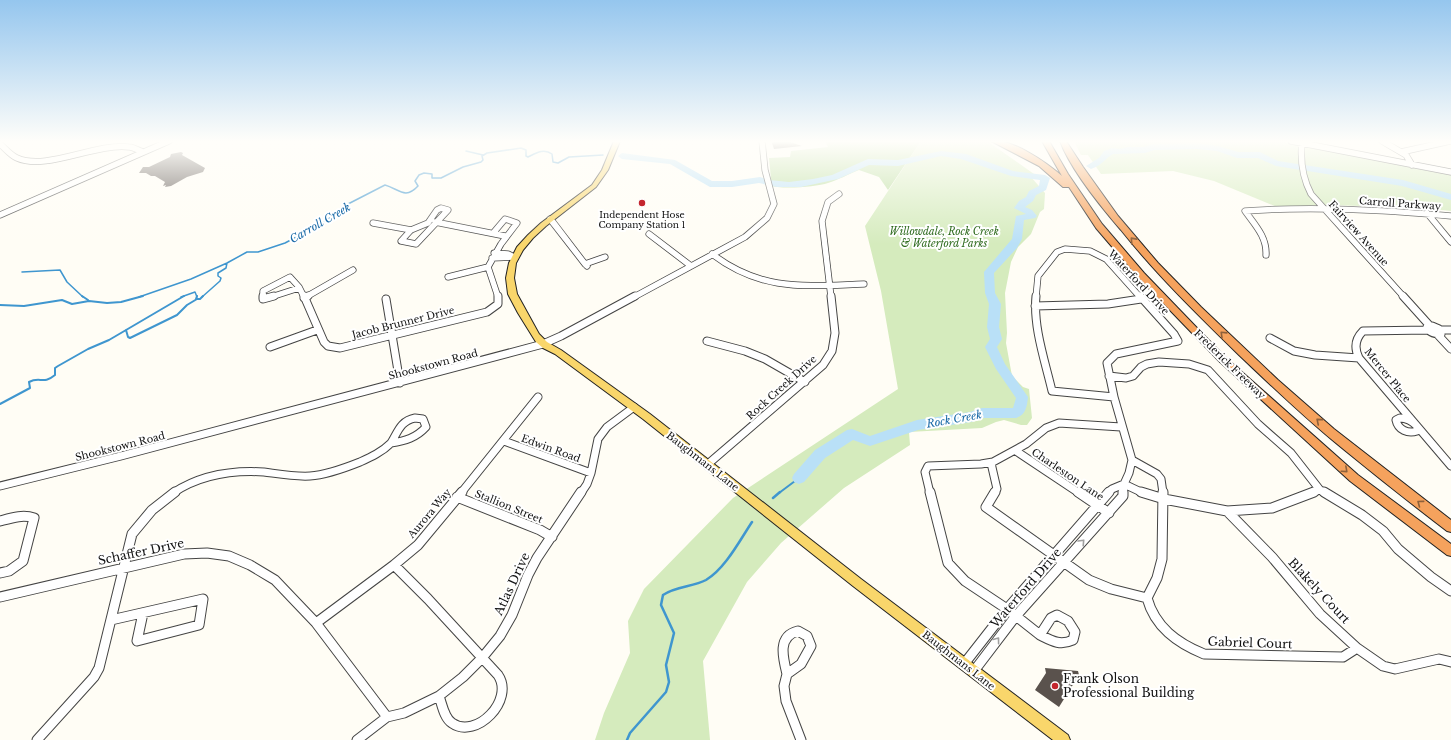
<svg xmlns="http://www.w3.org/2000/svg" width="1451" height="740" font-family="'Libre Baskerville',serif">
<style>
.green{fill:#d5ebbd}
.forest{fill:#b9dc9c}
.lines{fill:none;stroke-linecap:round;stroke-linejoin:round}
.stream-far2{stroke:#3f96cf;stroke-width:1.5}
.stream-far1{stroke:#3f96cf;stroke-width:2}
.stream{stroke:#3f96cf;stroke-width:2.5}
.river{fill:#b9e0f7;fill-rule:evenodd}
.building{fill:#5a524d}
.minor-far2-casing{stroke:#444;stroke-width:7}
.minor-far1-casing{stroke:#444;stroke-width:9}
.minor-casing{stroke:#444;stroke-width:11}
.major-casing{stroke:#222;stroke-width:2}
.highway-casing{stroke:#222;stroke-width:2}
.minor-far2{stroke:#fff;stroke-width:5.5}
.minor-far1{stroke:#fff;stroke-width:7}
.minor{stroke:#fff;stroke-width:9}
.major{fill:#f9d66b;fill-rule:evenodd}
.highway{fill:#f5a25d;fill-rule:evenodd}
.oneway{stroke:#8e613b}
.oneway2{stroke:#a0a0a0}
.poi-dot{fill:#c4262e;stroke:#fff;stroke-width:1.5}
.labels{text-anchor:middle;stroke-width:4;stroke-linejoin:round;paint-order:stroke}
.far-poi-label{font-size:9px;fill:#111;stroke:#fff}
.street-label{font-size:10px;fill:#111;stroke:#fff}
.park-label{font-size:10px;font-style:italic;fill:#2f6b1f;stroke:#fff}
.water-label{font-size:11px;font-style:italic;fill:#1768a6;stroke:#fff}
.near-street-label{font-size:12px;fill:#111;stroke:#fff}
.near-poi-label{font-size:12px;fill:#111;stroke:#fff;text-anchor:start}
</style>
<rect width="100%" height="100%" fill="#fffdf5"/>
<path class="green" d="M921,141H987L1034,174L1031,177L1045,193L1044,209L1040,212L1031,234L1018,247L1011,262L1005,293L1007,333L1006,343L1012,376L1023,387L1029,389L1032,418L1027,425H1021L1004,420L996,422L982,428L909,432L910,445L844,488L781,543L747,582L703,661L710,740H595L604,713L630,653L628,621L644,589L733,498L898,389L881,291L865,226Z
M1074,141H1277L1451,175V211L1423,208L1330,205L1277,207L1214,181L1173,171L1101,174L1088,155H1081Z"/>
<path class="forest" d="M825,141H921L888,190L879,177L859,170C849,174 838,180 828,183C816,187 780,190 769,185L764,159L771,179L769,158L790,157L791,151L828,147Z"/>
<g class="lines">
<path class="stream-far2" d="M466,151L483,155
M22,272L60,270L67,282L83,297
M139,297L191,279L227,263L247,252H258L285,243L323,223L348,204L385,185C399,189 405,200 418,186L415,181L419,175L424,173L432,174V178H441L463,167L481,162L483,160L482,156L487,153L521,148L526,150V156L528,157C536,153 544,148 552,154L553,162L558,163L569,157L603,155
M181,297L195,292L197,297
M202,297L220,281L221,278L218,276V273L226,268L227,263"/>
<path class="stream-far1" d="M82,296L88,300
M197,296L196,299H200L203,296
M0,305L24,306L62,300L72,304L89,301L107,303L121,302L143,296
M126,330L128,337L130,338L177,315L187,305L197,299
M0,404L30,388L29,382C40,376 43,385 55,375V368L58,366L88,349L109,340L184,296
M779,493L799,478"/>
<path class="stream" d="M773,498L780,492
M627,740L630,733L666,692L669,682L666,665L674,633L661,605L663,595C676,586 693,587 706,580C725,569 740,540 752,522"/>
<path class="river" d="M1197,143L1218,146L1238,152H1260L1278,161L1403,180L1451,194V200L1402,186L1276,166L1258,158H1237L1217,151L1197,149L1154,150L1145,153L1113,154C1105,158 1103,165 1091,169L1086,166L1099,158L1104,151L1112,148L1120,149L1127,147H1144L1153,144Z
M941,151L966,154L1013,171L1045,175L1050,178L1046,190L1036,195L1033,201L1025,207L1032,210L1037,216L1035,218L1024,220L1022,239L1017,248L994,273L995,293L1001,304L999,327L1002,339L997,347L1005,364L1028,397C1027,406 1026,415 1016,418H983L971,422L918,430L870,446L853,440L825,458L804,482L799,484L794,482L792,478L794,474L815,450L847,430L852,429L870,436L917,420L970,412L982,408H1013L1016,398L996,369L985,347L990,339L987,327L989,304L985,293L984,272L1012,239L1016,216L1026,214L1014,208L1019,201L1026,197L1029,191L1039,186L1040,180L1011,176L961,159L941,156L898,166L869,165L838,179L801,187H777L759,183L732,187H710L670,164L622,159L618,156L622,153L675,160L712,181H732L760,177L769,180L789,182L813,179L832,175L868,159L898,160Z"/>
</g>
<path class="building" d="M775,141L778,142L787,141L802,146L774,149L772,143Z
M181,152L183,153L182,155L205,168L203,172L187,177L171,186L165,187L166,185L163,186L165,182L155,176H151L146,173H139L143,167H149L170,157L171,154Z
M1045,668L1078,671L1081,683H1074L1059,707L1035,690L1046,673Z"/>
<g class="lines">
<defs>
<path id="minor-far2" d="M1291,141L1451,172
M1302,141C1300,160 1302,177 1311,194L1404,297
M1382,141L1406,155L1412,165
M0,144C5,148 10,155 17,158C47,171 94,143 129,147C133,147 138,150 143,152
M1401,152L1451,141
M441,208L448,210L416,244L401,241L411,230L428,223L437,210Z
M1427,213L1451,242
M0,215L169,141
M550,219L553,222L585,264Z
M435,222L505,236
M373,223L411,230
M494,232L505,219L517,223L501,244L488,267L498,297
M649,234L691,266
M494,253L508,254L514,257
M712,254C762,292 805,286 864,284
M1266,255C1267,237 1255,225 1245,211C1314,206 1382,210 1451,216
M492,258L514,257
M585,264L587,266
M585,264L605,257
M448,277L488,267
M263,297V291L290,277L299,287L304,297
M271,297L299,288
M306,297L353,270
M634,297L745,237L767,218L774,204L765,170L762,141
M831,297L822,221L828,202L839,194
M1036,297L1038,276L1057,252L1065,249L1090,251L1106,259L1140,297"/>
<path id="minor-far1" d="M263,296V299L274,296
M304,296L324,342L328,346L340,348L487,312L498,304V296
M1036,296C1033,327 1045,361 1052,391L1114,397
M1403,296L1430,326
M304,298L308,296
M386,299L400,383
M1035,306L1108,304L1141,299
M1432,326L1439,329L1441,334C1435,334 1429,333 1427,327Z
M1428,330L1363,331C1355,339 1354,348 1359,358L1451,466
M1441,330H1451
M1438,335L1451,349
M1270,338L1294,351L1315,355L1359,358
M707,341L745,351L765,359L805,382
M270,347L317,330
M1109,376L1126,378L1133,376L1141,367L1147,364L1159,362L1189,364L1208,370L1258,424L1291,453L1320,490L1311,493
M1114,397L1132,460L1129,473L1124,484L1123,493
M1114,397L1107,363L1116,354L1178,341L1174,334L1140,296
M415,418L423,419L426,427C416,438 405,441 391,443C398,432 400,421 415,418Z
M1400,418C1407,418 1412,421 1417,426V431C1408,434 1398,430 1396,420Z
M504,441L591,473
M1016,451L1079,493
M1132,460L1157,474L1161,479L1163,493
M991,463L997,489L994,493
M708,464L823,365L832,351L835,333L831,296
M1124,484L1143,493
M0,486L121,456L543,344L561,336L635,296
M1320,490L1326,493
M173,493C200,475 232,470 264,472C279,474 295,477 310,476C326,475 345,468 360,462C371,457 382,452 391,443
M461,493L538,397
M581,493L587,484L591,473L598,439L607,427L634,407
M930,493L925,472L928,466L981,464L993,462L1026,444L1046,428L1059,423L1121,427
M1108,493L1112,489L1124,484"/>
<path id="minor" d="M930,492L948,563L965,581L1007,609L1040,635
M995,492L986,507L1089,580L1111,589L1147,598
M1078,492L1109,513
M1141,492L1164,499L1227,511L1272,508L1314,492
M1163,492L1162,559L1157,578L1147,598C1155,627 1177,643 1204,654L1343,657L1357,648
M1324,492L1362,515L1383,531L1398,549L1431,577L1451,591
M457,497L540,530L552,537
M1227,511L1272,557L1320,614L1357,648L1383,666L1395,669L1439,659L1451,662
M0,521C11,518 23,514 34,518L23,561L9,571L0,573
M394,565L428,599L498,675C515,700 476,740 452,723C444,718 442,704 439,696
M0,597L184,554L207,553L229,556L250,565L275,580L316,623L387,717
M1057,615L1068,621L1075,632L1073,640C1060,646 1052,641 1040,635L1051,618Z
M111,620L203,599L199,625L137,641L143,613
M316,623L394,565L418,545L462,492
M798,631L807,636L811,646L801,664L787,674C783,658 777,636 798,631Z
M964,664L1007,609L1109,492
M974,671L1015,617L1123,496V492
M787,674L784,686L786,701L801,740
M37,740L94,677L99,668L132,534L152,510L175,492
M357,740L387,717L404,713L439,696L463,677L482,658L500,636L512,615L528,575L537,558L581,492"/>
<path id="major" d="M614,141H620L608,170L596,187L546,226L533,238L523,250L516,263L514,278L517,294L539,334L547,342L561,350L650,414L861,579L1068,735L1070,740H1053L853,586L643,419L555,354L543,348L536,342L518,313L508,294L506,278L509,263L517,247L528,235L541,223L592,185L602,170Z"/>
<path id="highway" d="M991,141C1012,138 1047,163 1062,176L1042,141H1049L1068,174L1102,224L1144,273L1225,357L1358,475L1451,544V556L1447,555L1350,481L1219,361L1138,277L1096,228L1069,187H1063L1039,166Z
M1060,141H1066L1083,167L1118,216L1158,263L1201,307L1278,380L1334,429L1451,520V532L1447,531C1413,505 1380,479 1347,452C1309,422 1274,388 1239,355C1198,315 1157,275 1121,230C1101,207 1070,168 1060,141Z"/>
</defs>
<use href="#minor-far2" class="minor-far2-casing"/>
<use href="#minor-far1" class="minor-far1-casing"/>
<use href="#minor" class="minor-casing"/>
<use href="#major" class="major-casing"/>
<use href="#highway" class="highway-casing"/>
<use href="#minor-far2" class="minor-far2"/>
<use href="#minor-far1" class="minor-far1"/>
<use href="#minor" class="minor"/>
<use href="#major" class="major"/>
<use href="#highway" class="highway"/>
</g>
<defs><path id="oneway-chevron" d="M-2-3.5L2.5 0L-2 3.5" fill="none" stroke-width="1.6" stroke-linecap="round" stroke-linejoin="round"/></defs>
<g class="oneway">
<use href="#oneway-chevron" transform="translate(1133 240) rotate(-132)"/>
<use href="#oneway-chevron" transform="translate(1223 334) rotate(-136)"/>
<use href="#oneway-chevron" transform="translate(1319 421) rotate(-140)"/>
<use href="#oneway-chevron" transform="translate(1345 470) rotate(42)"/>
<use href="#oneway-chevron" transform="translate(1420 503) rotate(-143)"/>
</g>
<g class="oneway2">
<use href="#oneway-chevron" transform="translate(1082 542) rotate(-47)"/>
<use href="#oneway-chevron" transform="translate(997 640) rotate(-53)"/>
</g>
<linearGradient id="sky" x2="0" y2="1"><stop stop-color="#95c6ee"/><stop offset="0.58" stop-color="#fffefa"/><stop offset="1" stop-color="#fffefa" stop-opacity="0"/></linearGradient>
<rect width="1451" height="244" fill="url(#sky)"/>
<g class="poi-dot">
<circle cx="642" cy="203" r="4"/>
<circle cx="1055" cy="686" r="4"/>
</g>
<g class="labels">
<g class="far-poi-label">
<text x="642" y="218">Independent Hose<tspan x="642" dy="10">Company Station 1</tspan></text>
</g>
<g class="street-label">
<text transform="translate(1400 203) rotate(4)" y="4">Carroll Parkway</text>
<text transform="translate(1359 233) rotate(48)" y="4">Fairview Avenue</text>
<text transform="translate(1139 282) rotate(47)" y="4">Waterford Drive</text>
<text transform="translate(403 322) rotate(-14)" y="4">Jacob Brunner Drive</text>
<text transform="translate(433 364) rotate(-15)" y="4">Shookstown Road</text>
<text transform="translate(1230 364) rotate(44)" y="4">Frederick Freeway</text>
<text transform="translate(1388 375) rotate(51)" y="4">Mercer Place</text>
<text transform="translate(781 387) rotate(-42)" y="4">Rock Creek Drive</text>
<text transform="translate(120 446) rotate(-14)" y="4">Shookstown Road</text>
<text transform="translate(551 448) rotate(20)" y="4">Edwin Road</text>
<text transform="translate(703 461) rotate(38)" y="4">Baughmans Lane</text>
<text transform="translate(1068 474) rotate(34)" y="4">Charleston Lane</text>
<text transform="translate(509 506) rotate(22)" y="4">Stallion Street</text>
<text transform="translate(429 513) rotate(-50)" y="4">Aurora Way</text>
<text transform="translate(959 660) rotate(38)" y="4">Baughmans Lane</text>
</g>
<g class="park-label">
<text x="944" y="235">Willowdale, Rock Creek<tspan x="944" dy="12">&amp; Waterford Parks</tspan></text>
</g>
<g class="water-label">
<text transform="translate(320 223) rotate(-30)" y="4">Carroll Creek</text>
<text transform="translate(954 419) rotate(-10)" y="4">Rock Creek</text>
</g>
<g class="near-street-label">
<text transform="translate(141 552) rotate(-12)" y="4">Schaffer Drive</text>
<text transform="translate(512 584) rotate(-65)" y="4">Atlas Drive</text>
<text transform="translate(1026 588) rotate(-49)" y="4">Waterford Drive</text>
<text transform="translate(1319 591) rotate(47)" y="4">Blakely Court</text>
<text transform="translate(1250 643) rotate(2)" y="4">Gabriel Court</text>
</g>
<g class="near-poi-label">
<text x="1063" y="683">Frank Olson<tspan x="1063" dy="14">Professional Building</tspan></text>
</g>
</g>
</svg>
